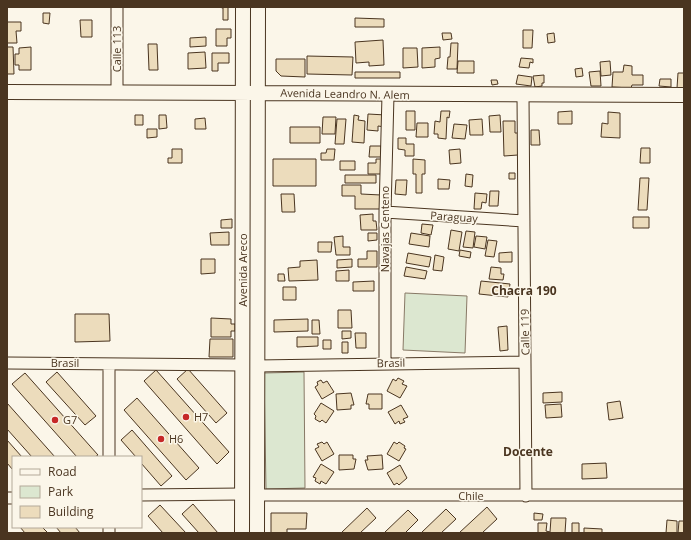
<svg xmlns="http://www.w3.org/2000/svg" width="691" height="540" font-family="'Open Sans',sans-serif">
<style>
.green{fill:#dce7d0;stroke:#887966}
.building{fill:#ecdcbc;stroke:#4a3520}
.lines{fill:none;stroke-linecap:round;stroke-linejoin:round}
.minor-casing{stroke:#4a3520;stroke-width:13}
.major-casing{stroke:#4a3520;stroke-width:16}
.minor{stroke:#fbf6e9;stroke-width:11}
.major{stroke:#fbf6e9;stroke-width:14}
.poi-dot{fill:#c62828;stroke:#fbf6e9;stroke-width:1.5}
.labels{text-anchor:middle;stroke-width:3;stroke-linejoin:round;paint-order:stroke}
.street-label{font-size:11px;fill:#4a3520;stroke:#fbf6e9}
.poi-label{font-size:11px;fill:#4a3520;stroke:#fbf6e9;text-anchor:start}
.neighbourhood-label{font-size:12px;font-weight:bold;fill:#4a3520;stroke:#fbf6e9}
</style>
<rect width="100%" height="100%" fill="#fbf6e9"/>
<path class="green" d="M405,293L467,296L465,353L403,350Z
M304,372L305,488L266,489L264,373Z"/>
<path class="building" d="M219,7H228V20H223V8Z
M43,13H50L49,24L43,23Z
M355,18L384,19V27H355Z
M80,20H92V37H81Z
M7,22H21V31H16L17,43H7Z
M216,29H231V38H227V46H216Z
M523,30H533L532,48H523Z
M442,33H451L452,39L443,40Z
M554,33L555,42L548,43L547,34Z
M206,37V46L190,47V38Z
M383,40L384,65L369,66V62L356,63L355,42Z
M451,43H458L457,69H447L448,57H450Z
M148,44H157L158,70H149Z
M7,47H13L14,74H7Z
M31,47V70H19V65H15V54H19V48Z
M440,47V58L435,59V67L422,68V48Z
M403,48H417L418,67L403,68Z
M205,52L206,68L188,69V53Z
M212,53H229V63H218V71H212Z
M307,56L353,57L352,75L307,74Z
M521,58L533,59V63L530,62L529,68L519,67Z
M276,59H305V77L281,76L276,71Z
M458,61H474V73H457Z
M610,61L611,75L601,76L600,62Z
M624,65L632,66V75H643V85H632L631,88L612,87L613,72H623Z
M582,68L583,76L576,77L575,69Z
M600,71L601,86H591L589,72Z
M355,72H400V78H355Z
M678,73H684V88H677Z
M518,75L532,77L531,86L516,84Z
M544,75V83H542V86L535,87L533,76Z
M660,79H671V87L659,86Z
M491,80H497L498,84L492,85Z
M406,111H415V130H406Z
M441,111H450L449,118L447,117L446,139L438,138V134H434L435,121L440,122Z
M572,111V124H558V112Z
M608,112L620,113V138L601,137L602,123L608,124Z
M368,114L386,115L385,127L378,126V131L367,130Z
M135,115H143V125H135Z
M159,115H166L167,128L159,129Z
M354,115L359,116L358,120L365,121L364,143L352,142Z
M500,115L501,132H490L489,116Z
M323,117H336L335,134H322Z
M205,118L206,129H195V119Z
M337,119H346L344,144H335Z
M482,119L483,135H470L469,120Z
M503,121H515V133H518V155L504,156Z
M417,123H428V137H416Z
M454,124L467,125L465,139L452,138Z
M290,127H320V143H290Z
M147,129H157V137L147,138Z
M531,130H539L540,145H531Z
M398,138H406V144H414V156H405V150L398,149Z
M370,146H381V157H369Z
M641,148H650V163H640Z
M172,149H182V163H168V158H172Z
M327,149H335L334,160H321V153H326Z
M460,149L461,163L450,164L449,150Z
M273,159H316V186H273Z
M376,159H383L385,174H368V163H376Z
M413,159L425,160V174H422V193H416V174H413Z
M340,161H355V170H340Z
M509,173H515V179H509Z
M466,174L473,175L472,187L465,186Z
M345,175H376V183H345Z
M640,178H649L647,210H638Z
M438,179L450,180L449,189H438Z
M396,180H407L406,195L395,194Z
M342,185H361V194L381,195L380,209H355V196H342Z
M490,191H499L498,206H489Z
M475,193L487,194L486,203L482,202L481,209H474Z
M281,194H294L295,212H282Z
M373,214V221H376L377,230H361L360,215Z
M633,217H649V228H633Z
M232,219V228H221V220Z
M422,224L433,225L431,235L421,233Z
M451,230L462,232L459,251L448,249Z
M466,231L475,232L473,248L463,247Z
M229,232V245H211L210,233Z
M368,233H377V240L368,241Z
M411,233L430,236L429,247L409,244Z
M343,236V247H350V255H336L334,237Z
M476,236L487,237L485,249L474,247Z
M488,240L497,241L494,257L485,256Z
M318,242H332L331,252H318Z
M460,250L471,252L470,258L459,256Z
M367,251H377V267H358V259H367Z
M512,252V262H499V253Z
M408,253L431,257L429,267L406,263Z
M435,255L444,257L442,271L433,270Z
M201,259H215V273L201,274Z
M352,259V267L337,268V260Z
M317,260L318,280L289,281L288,268L300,267V261Z
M406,267L427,271L425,279L404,276Z
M491,267L501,268V274H504L503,280L489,279Z
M349,270V281H336V271Z
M278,274H284L285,281H278Z
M374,281V291H353V282Z
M481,281L510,284L508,297L479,294Z
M283,287H296V300H283Z
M338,310H351L352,328H338Z
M75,314H109L110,341L75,342Z
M211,318L231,319V324H235V331H231V337H211Z
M308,319V331L274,332V320Z
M312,320H319L320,334H312Z
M507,326L508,350L500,351L498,327Z
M342,331H351V338L342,339Z
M355,333H366V348H356Z
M297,337H318V346L297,347Z
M210,339H233V357H209Z
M323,340H331V349H323Z
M342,342H348V353H342Z
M188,369L227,413L216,423L177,379Z
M156,370L229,452L217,464L144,381Z
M57,372L96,416L85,425L46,382Z
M25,373L98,455L95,457H77L12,384Z
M398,378L404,381L402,384L407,386L400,398L387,391L393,379L396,381Z
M321,380L323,383L327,381L334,392L322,399L315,387L318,385L317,382Z
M562,392V402L543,403V393Z
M351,393L354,405H351V409L337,410L336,394Z
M368,394H382V409H369V404H366Z
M137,398L199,468L186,480L124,410Z
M620,401L623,418L609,420L607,403Z
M7,403L55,457H32L7,429Z
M321,403L334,411L326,423L322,420L320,422L315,419L316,416L314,414Z
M561,404L562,417L546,418L545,405Z
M401,405L408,417L403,419L405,422L400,424L399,421L395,424L388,412Z
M132,430L172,476L161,486L141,463V457H136L121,440Z
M7,440L22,457H13V470L7,463Z
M322,442L324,444L327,442L334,454L322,461L315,449L319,447L317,444Z
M394,442L397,444L399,442L405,446L404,448L406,449L399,461L387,454Z
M339,455H353V459H356L354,469L339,470Z
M382,455L383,469L368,470L365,460H368L367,456Z
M606,463L607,478L582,479V464Z
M321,464L334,472L326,484L321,481L320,484L315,481L316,478L313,477Z
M400,465L407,478L399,485L397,483L394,485L387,473Z
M193,504L218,533H199L182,514Z
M160,505L186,533H163L148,516Z
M487,507L497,519L482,533H459Z
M367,508L376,518L360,533H341Z
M446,509L456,519L441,533H421Z
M408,510L418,520L405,533H384Z
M271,513H307L306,529H287V533H271Z
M534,513L543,514L542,520H534Z
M551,518H566L565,533H538V523H547L546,531L550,532Z
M667,520L677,521V533H666Z
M679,521H684V533H678Z
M572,523H579V533H572Z
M20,527H42L48,533H25Z
M56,527H75L80,533H61Z
M584,528L602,529V533H584Z"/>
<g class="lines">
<defs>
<path id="minor" d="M117,92V7
M523,96L526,496
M385,212L524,221
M7,363L243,365
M385,363V212L388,95
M257,366L525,362
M109,457V364
M141,495L242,494
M257,495H684
M7,498H13
M109,533V527"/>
<path id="major" d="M7,92L684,95
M242,533L243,7
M257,533L258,7"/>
</defs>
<use href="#minor" class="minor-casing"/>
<use href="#major" class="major-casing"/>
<use href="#minor" class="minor"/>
<use href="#major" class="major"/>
</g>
<g class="poi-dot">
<circle cx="186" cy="417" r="4"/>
<circle cx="55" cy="420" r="4"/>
<circle cx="161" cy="439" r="4"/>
</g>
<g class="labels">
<g class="street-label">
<text transform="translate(117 49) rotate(-90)" y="4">Calle 113</text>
<text transform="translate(345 94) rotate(1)" y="4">Avenida Leandro N. Alem</text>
<text transform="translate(454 217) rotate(4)" y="4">Paraguay</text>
<text transform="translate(385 229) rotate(-90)" y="4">Navajas Centeno</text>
<text transform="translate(243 270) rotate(-90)" y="4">Avenida Areco</text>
<text transform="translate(525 332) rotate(-91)" y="4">Calle 119</text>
<text x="65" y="367">Brasil</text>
<text transform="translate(391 363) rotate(-1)" y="4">Brasil</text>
<text x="471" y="500">Chile</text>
</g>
<g class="poi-label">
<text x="194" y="421">H7</text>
<text x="63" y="424">G7</text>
<text x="169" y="443">H6</text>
</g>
<g class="neighbourhood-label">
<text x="524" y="295">Chacra 190</text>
<text x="528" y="456">Docente</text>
</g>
</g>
<rect width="691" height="540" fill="none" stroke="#4a3520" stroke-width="16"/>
<rect x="12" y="456" width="130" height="72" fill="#fbf6e9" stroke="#b4a999"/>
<rect x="20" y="469" width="20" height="6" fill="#fbf6e9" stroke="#b4a999"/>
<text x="48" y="476" font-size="12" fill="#4a3520">Road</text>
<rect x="20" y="486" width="20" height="12" fill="#dce7d0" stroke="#b4a999"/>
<text x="48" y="496" font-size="12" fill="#4a3520">Park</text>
<rect x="20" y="506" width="20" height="12" fill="#ecdcbc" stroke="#b4a999"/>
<text x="48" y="516" font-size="12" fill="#4a3520">Building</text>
</svg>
